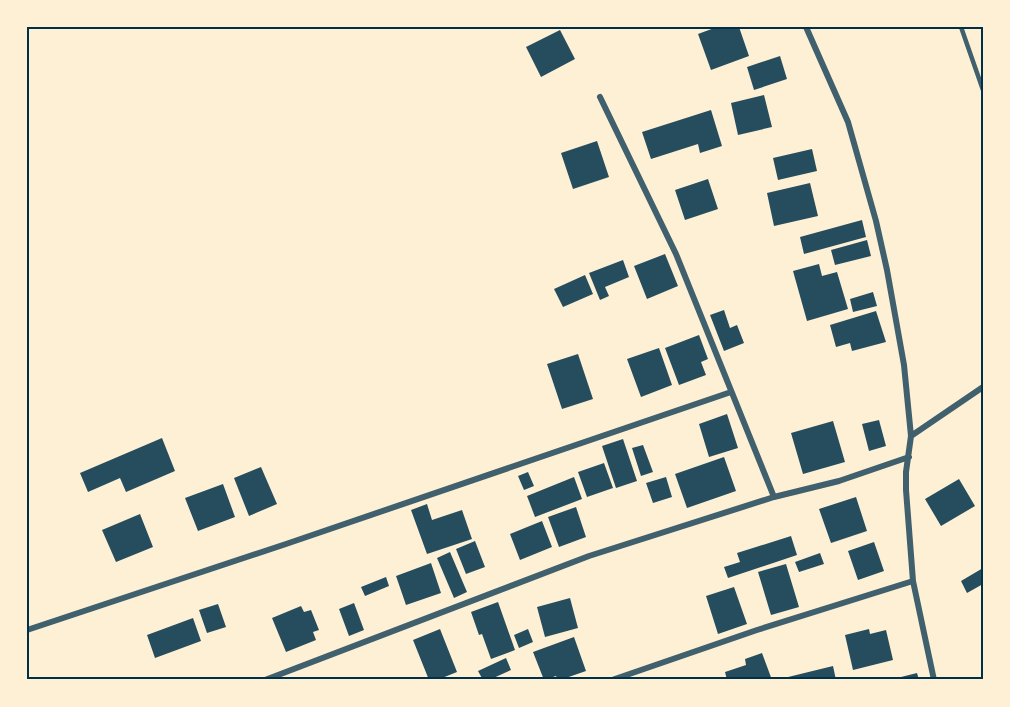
<svg xmlns="http://www.w3.org/2000/svg" width="1010" height="707" font-family="'Libre Baskerville',serif">
<style>
.building{fill:#264d5e}
.lines{fill:none;stroke-linecap:round;stroke-linejoin:round}
.service{stroke:#3f606c;stroke-width:4.5}
.minor{stroke:#3f606c;stroke-width:6}
.neatline{fill:none;stroke:#003049;stroke-width:2}
</style>
<rect width="100%" height="100%" fill="#fdf0d5"/>
<path class="building" d="M717,27H739L749,56L711,70L698,34Z
M560,30L575,59L541,77L526,47Z
M780,56L787,79L754,90L747,67Z
M764,95L772,127L738,135L731,103Z
M711,110L722,146L700,153L698,144L651,159L642,132Z
M597,141L609,177L573,189L561,153Z
M812,149L817,171L778,180L773,158Z
M708,179L718,209L685,220L675,190Z
M810,183L818,216L774,226L767,193Z
M862,220L866,237L804,254L800,237Z
M867,240L871,256L835,265L831,250Z
M665,254L678,286L647,299L634,266Z
M623,260L629,277L605,287L609,296L600,300L589,273Z
M819,264L822,276L837,272L848,309L807,321L793,271Z
M585,275L593,294L563,307L554,289Z
M873,292L877,306L853,312L850,299Z
M724,310L730,328L737,325L744,343L724,351L710,315Z
M876,311L886,342L852,351L850,343L836,347L830,325Z
M699,335L708,359L701,362L706,375L679,385L665,348Z
M659,348L672,385L641,397L627,359Z
M578,354L593,399L562,409L547,364Z
M727,414L738,448L709,457L699,424Z
M879,420L886,446L869,451L862,424Z
M833,421L845,462L803,474L791,433Z
M162,438L175,471L126,492L120,478L88,492L80,473Z
M623,439L637,481L616,488L602,446Z
M643,445L653,472L641,476L632,448Z
M724,457L736,491L687,508L675,474Z
M604,463L613,488L587,497L578,472Z
M261,467L277,504L249,516L234,478Z
M528,472L534,486L524,490L518,476Z
M574,477L582,499L535,517L527,496Z
M666,477L672,497L653,503L646,483Z
M959,479L975,506L941,526L925,499Z
M223,484L235,517L198,531L185,498Z
M856,497L867,531L831,543L819,509Z
M427,504L432,520L462,510L472,539L427,554L411,510Z
M576,507L586,537L559,547L548,517Z
M140,514L153,547L116,562L102,530Z
M542,521L552,547L520,560L510,534Z
M791,536L797,555L728,578L724,567L740,562L737,553Z
M475,541L485,567L466,574L456,549Z
M874,542L884,571L858,580L848,551Z
M450,552L467,592L454,598L437,558Z
M820,553L824,564L799,572L795,562Z
M431,563L441,593L406,605L396,576Z
M786,564L799,607L771,615L758,572Z
M983,568V584L967,593L961,581Z
M386,577L389,586L365,596L361,587Z
M734,587L747,624L718,634L706,596Z
M570,598L578,628L545,637L537,607Z
M498,602L515,650L491,659L482,634L479,635L471,612Z
M354,603L364,630L349,636L339,609Z
M218,604L226,627L207,633L199,610Z
M301,606L304,612L311,610L319,630L313,632L316,640L286,652L272,618Z
M193,618L201,641L155,658L147,635Z
M440,629L457,672L437,680H429L413,640Z
M528,629L533,642L519,648L514,635Z
M869,629L870,634L886,630L893,660L853,670L845,635Z
M574,637L586,671L560,680H558L556,676L544,680L533,652Z
M762,653L772,680H727L725,672L746,665L745,659Z
M506,658L511,670L489,680H483L478,671Z
M833,666L836,680H785L784,678Z
M917,673L919,680H893V679Z"/>
<g class="lines">
<path class="service" d="M961,27L983,90"/>
<path class="minor" d="M806,27L848,122L876,221L887,270L904,365L911,436L906,472V490L913,581L934,680
M600,97L676,254L774,497
M911,436L983,387
M27,630L286,544L731,392
M265,680L589,556L774,497L839,481L909,457
M612,680L757,630L913,581"/>
</g>
<rect width="1010" height="707" fill="none" stroke="#fdf0d5" stroke-width="57"/>
<rect x="28" y="28" width="954" height="650" class="neatline"/>
</svg>
